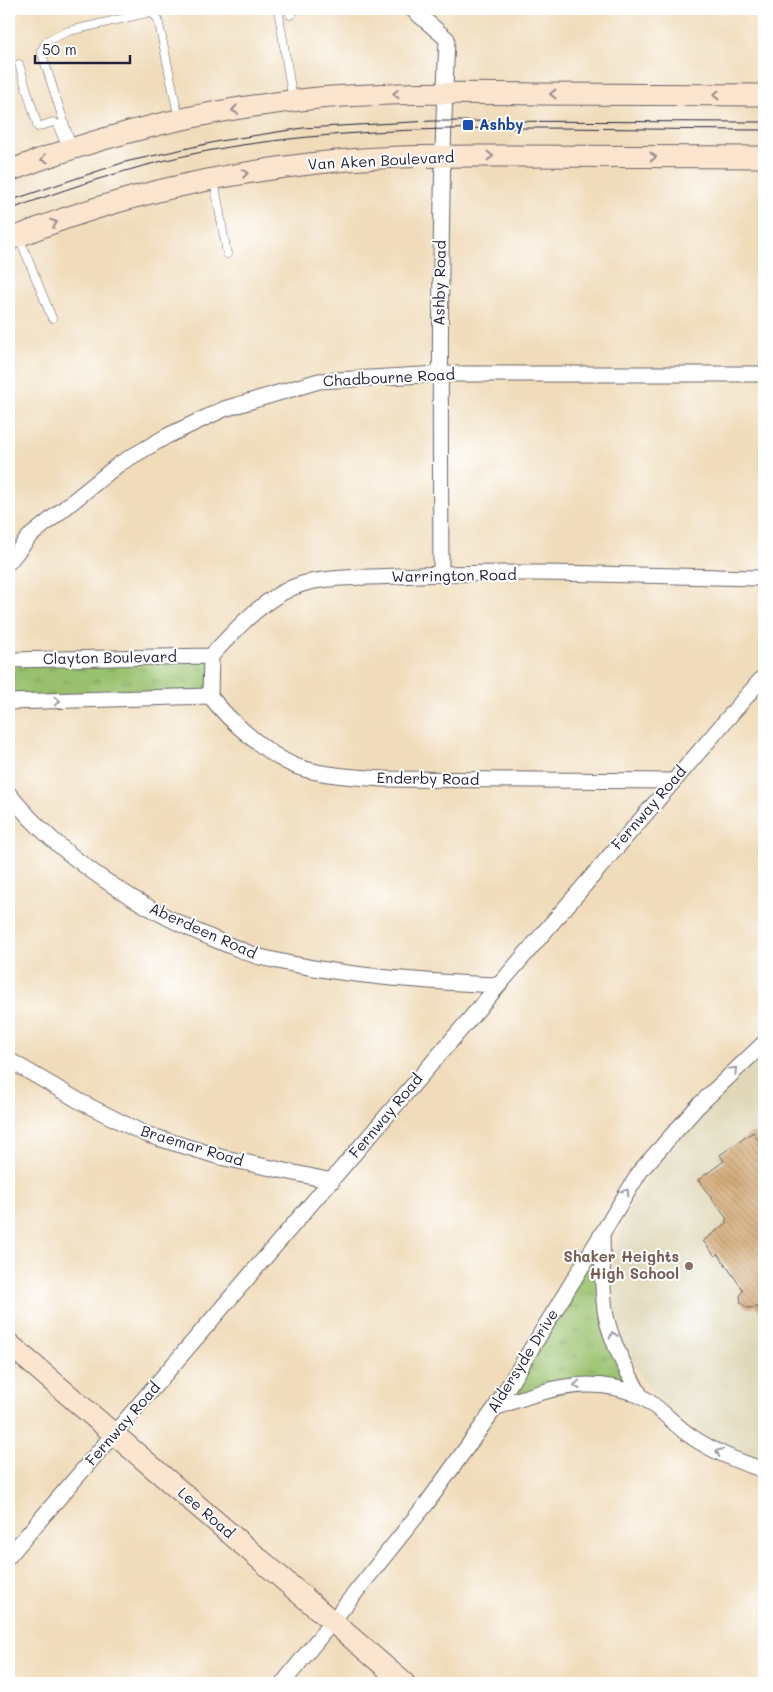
<svg xmlns="http://www.w3.org/2000/svg" width="773" height="1692" font-family="Mali,sans-serif">
<style>
.built{fill:#dfd7b7}
.grass{fill:url(#grass-tufts);stroke:#5e7254}
.building{fill:url(#building-back-hatch)}
.lines{fill:none;stroke-linecap:round;stroke-linejoin:round}
.service-casing{stroke:#6a6367;stroke-width:9}
.minor-casing{stroke:#6a6367;stroke-width:17}
.secondary-casing{stroke:#6a6367;stroke-width:23}
.service{stroke:#fff;stroke-width:8}
.minor{stroke:#fff;stroke-width:15}
.secondary{stroke:#fbe5cf;stroke-width:21}
.tram{stroke:#22223b;stroke-width:1}
.oneway{stroke:#998d8c}
.oneway2{stroke:#9c9ca7}
.transit-dot{fill:#1a4fb4;stroke:#fff;stroke-width:2}
.education-dot{fill:#8d6e63;stroke:#fff;stroke-width:2}
.labels{text-anchor:middle;stroke-width:4;stroke-linejoin:round;paint-order:stroke}
.transit-label{font-size:15px;font-weight:bold;fill:#164399;stroke:#fff;text-anchor:start}
.street-label{font-size:15px;fill:#22223b;stroke:#fff}
.education-label{font-size:15px;font-weight:bold;fill:#785e54;stroke:#fff;text-anchor:end}
</style>
<defs>
<pattern id="grass-tufts" width="24" height="20" patternUnits="userSpaceOnUse" patternTransform="scale(1.25)"><rect width="24" height="20" fill="#99c16d"/><path d="M3 7l-1-3M5 7V3M7 7l1-3M15 17l-1-3M17 17v-4M19 17l1-3" fill="none" stroke="#7c9c5b"/></pattern>
<pattern id="building-back-hatch" width="6" height="6" patternUnits="userSpaceOnUse" patternTransform="scale(1.25)"><rect width="6" height="6" fill="#d0a36b"/><path d="M-1 5l2 2M0 0l6 6M5-1l2 2" fill="none" stroke="#a88459"/></pattern>
</defs>
<rect width="100%" height="100%" fill="#fff"/>
<filter id="ink" filterUnits="userSpaceOnUse"><feTurbulence type="fractalNoise" baseFrequency=".02" numOctaves="2"/><feDisplacementMap in="SourceGraphic" scale="10" xChannelSelector="R" yChannelSelector="G"/><feConvolveMatrix kernelMatrix="1 2 1 2 8 2 1 2 1" color-interpolation-filters="sRGB"/></filter>
<filter id="wash" filterUnits="userSpaceOnUse"><feTurbulence type="fractalNoise" baseFrequency=".0096" numOctaves="4" result="noise"/><feDisplacementMap in="SourceGraphic" scale="20" xChannelSelector="R" yChannelSelector="G"/><feGaussianBlur stdDeviation="1.12" result="paint"/><feColorMatrix in="noise" values="0 0 0 0 0 0 0 0 0 0 0 0 0 0 0 0 0 1.4 0 .05"/><feComposite in="paint" operator="in"/></filter>
<g filter="url(#wash)">
<rect width="100%" height="100%" fill="#f0dcba"/>
<path class="built" d="M764,1054V1460L725,1447L685,1420L652,1390L638,1371L628,1353L620,1334L612,1294L614,1255L618,1237L634,1199L651,1175L688,1131Z"/>
<path class="grass" d="M211,656L210,696L9,702V660Z
M602,1234L603,1292L640,1395L596,1385L495,1408Z"/>
<g id="blocks">
<path class="building" d="M753,1132L764,1148V1318L757,1307L747,1308L741,1303L740,1296L743,1290L718,1254L715,1256L703,1241L727,1223L725,1221L727,1219L698,1180L724,1161L720,1155Z"/>
</g>
</g>
<g filter="url(#ink)">
<use href="#blocks" fill-opacity="0" stroke="#6a6367" stroke-width="1"/>
<g class="lines">
<defs>
<path id="service" d="M278,9L293,101
M151,12L170,9
M290,15L296,9
M19,64L38,127L53,122L57,124L67,149
M72,147L41,51L47,41L69,31L151,12L158,19L179,119
M214,180L227,254
M19,237L52,318"/>
<path id="minor" d="M412,9L447,39C439,217 440,395 441,573
M9,562L29,537L119,464L167,436L224,409L319,381L439,374H764
M9,660L211,656
M210,696L211,656C236,629 266,595 302,584C330,576 368,578 397,576C518,569 643,576 764,578
M210,696C229,721 274,761 304,769C330,776 358,777 385,779L673,781
M9,702L210,696
M9,794C61,859 144,911 221,942C234,947 247,953 260,957C338,976 416,981 496,985
M9,1060L81,1102L145,1134L220,1157L332,1181
M602,1234C603,1262 601,1289 606,1316C612,1344 627,1371 640,1395
M495,1408C542,1390 589,1374 638,1395C656,1403 675,1426 692,1437C714,1452 739,1462 764,1470
M9,1556L764,676
M283,1683L427,1503L495,1408L641,1170L698,1106L764,1043"/>
<path id="secondary" d="M9,171C108,133 213,108 318,98C391,92 464,93 537,94C613,95 689,94 764,95
M9,240C113,196 225,172 337,161C397,155 458,156 518,156C600,157 682,157 764,157
M9,1344L404,1683"/>
</defs>
<use href="#service" class="service-casing"/>
<use href="#minor" class="minor-casing"/>
<use href="#secondary" class="secondary-casing"/>
<use href="#service" class="service"/>
<use href="#minor" class="minor"/>
<use href="#secondary" class="secondary"/>
<path class="tram" d="M9,201L125,162L220,141L303,128L431,121L764,122
M9,210C84,182 162,157 242,145C414,120 591,130 764,130"/>
</g>
<defs><path id="oneway-chevron" d="M-2-3.5L2.5 0L-2 3.5" fill="none" stroke-width="1.6" stroke-linecap="round" stroke-linejoin="round" transform="scale(1.25)"/></defs>
<g class="oneway">
<use href="#oneway-chevron" transform="translate(396 94) rotate(178)"/>
<use href="#oneway-chevron" transform="translate(553 94) rotate(-180)"/>
<use href="#oneway-chevron" transform="translate(716 95) rotate(-180)"/>
<use href="#oneway-chevron" transform="translate(235 110) rotate(170)"/>
<use href="#oneway-chevron" transform="translate(490 156)"/>
<use href="#oneway-chevron" transform="translate(653 157)"/>
<use href="#oneway-chevron" transform="translate(44 159) rotate(161)"/>
<use href="#oneway-chevron" transform="translate(245 173) rotate(-9)"/>
<use href="#oneway-chevron" transform="translate(54 223) rotate(-20)"/>
</g>
<g class="oneway2">
<use href="#oneway-chevron" transform="translate(57 701) rotate(-2)"/>
<use href="#oneway-chevron" transform="translate(734 1070) rotate(-45)"/>
<use href="#oneway-chevron" transform="translate(626 1192) rotate(-56)"/>
<use href="#oneway-chevron" transform="translate(613 1335) rotate(-109)"/>
<use href="#oneway-chevron" transform="translate(577 1385) rotate(177)"/>
<use href="#oneway-chevron" transform="translate(719 1452) rotate(-153)"/>
</g>
</g>
<rect class="transit-dot" x="462" y="119" width="12" height="12" rx="2.5"/>
<circle class="education-dot" cx="689" cy="1266" r="5"/>
<g class="labels">
<g class="transit-label">
<text x="479" y="130">Ashby</text>
</g>
<g class="street-label">
<text transform="translate(381 161) rotate(-3)" y="5">Van Aken Boulevard</text>
<text transform="translate(440 283) rotate(-89)" y="5">Ashby Road</text>
<text transform="translate(389 378) rotate(-3)" y="5">Chadbourne Road</text>
<text transform="translate(454 576) rotate(-1)" y="5">Warrington Road</text>
<text transform="translate(110 658) rotate(-1)" y="5">Clayton Boulevard</text>
<text transform="translate(428 779) rotate(1)" y="5">Enderby Road</text>
<text transform="translate(649 808) rotate(-49)" y="5">Fernway Road</text>
<text transform="translate(203 931) rotate(24)" y="5">Aberdeen Road</text>
<text transform="translate(386 1116) rotate(-50)" y="5">Fernway Road</text>
<text transform="translate(192 1146) rotate(17)" y="5">Braemar Road</text>
<text transform="translate(523 1361) rotate(-58)" y="5">Aldersyde Drive</text>
<text transform="translate(123 1424) rotate(-49)" y="5">Fernway Road</text>
<text transform="translate(206 1513) rotate(41)" y="5">Lee Road</text>
</g>
<g class="education-label">
<text x="679" y="1262">Shaker Heights<tspan x="679" dy="17">High School</tspan></text>
</g>
</g>
<rect width="773" height="1692" fill="none" stroke="#fff" stroke-width="30"/>
<path d="M35 55v8h95v-8" fill="none" stroke="#22223b" stroke-width="2.5"/>
<text x="42" y="55" font-size="15" fill="#22223b" stroke="#ffffff" stroke-width="4" paint-order="stroke">50 m</text>
</svg>
